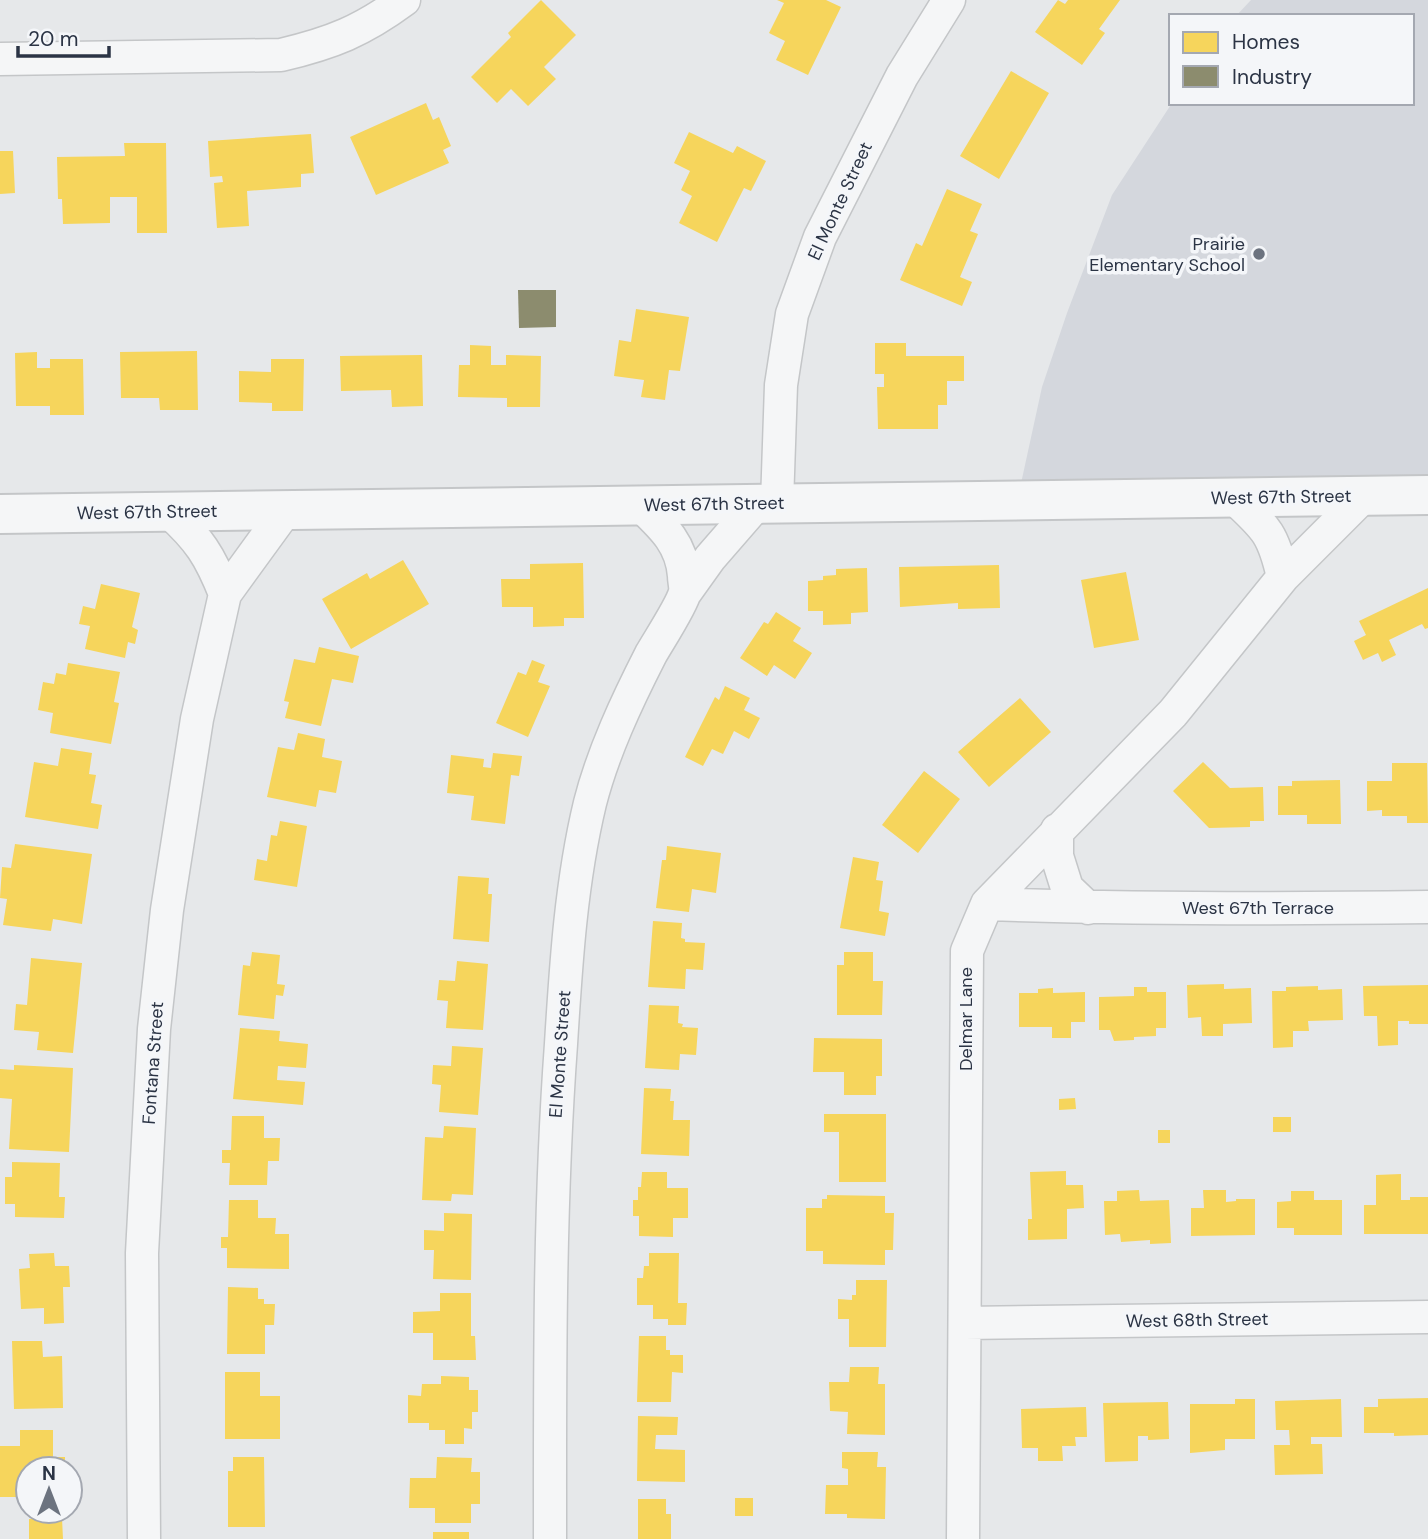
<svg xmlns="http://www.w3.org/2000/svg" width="1428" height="1539" font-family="'DM Sans',sans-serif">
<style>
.built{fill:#d4d7dd}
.homes{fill:#f6d55c}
.industry{fill:#8c8c6e}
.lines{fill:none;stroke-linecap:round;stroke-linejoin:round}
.minor-casing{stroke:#c4c6c8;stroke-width:35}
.tertiary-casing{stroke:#c4c6c8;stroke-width:42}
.minor{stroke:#f5f6f7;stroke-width:32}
.tertiary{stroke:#f5f6f7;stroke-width:38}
.poi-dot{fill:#6c737f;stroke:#f4f6f9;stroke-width:2.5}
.labels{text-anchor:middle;stroke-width:7;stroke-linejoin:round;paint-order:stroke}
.street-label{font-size:18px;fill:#2b3445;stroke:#f4f6f9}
.poi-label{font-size:18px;fill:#2b3445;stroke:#f4f6f9;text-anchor:end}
</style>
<rect width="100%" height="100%" fill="#e6e8ea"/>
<path class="built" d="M1251,0H1428V483L1020,488L1042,387L1067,313L1112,195L1172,103H1412V16H1236Z"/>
<path class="homes" d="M541,0L576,35L544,67L556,79L528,106L511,89L497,103L471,77L511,37L508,33Z
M777,0H826L841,7L808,75L776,60L785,41L769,33L784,3Z
M1058,0L1065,4L1068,0H1120L1099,29L1105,33L1082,65L1035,32Z
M1011,71L1049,93L999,179L960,156Z
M426,103L433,120L439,117L451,146L443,150L449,163L376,195L350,137Z
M689,132L733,153L737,146L766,161L751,191L744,188L717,242L679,223L692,196L681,190L690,171L674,163Z
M311,134L314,173L301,174V187L247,191L249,226L217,228L214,183L223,182L222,176L210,177L208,141Z
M124,143H166L167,233H137V197H110V223L63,224L62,199H58L57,157L125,156Z
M0,151H13L15,193L0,194Z
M947,189L982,204L970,231L978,234L960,277L972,282L962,306L900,280L916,243L922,246Z
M636,309L689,317L680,371L669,370L665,400L641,397L644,380L614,376L619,340L631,342Z
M875,343H906V356H964V381H947V405H938V429H878L877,387H884V374H875Z
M470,345L491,346V365H506V355L541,356L540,407H507V398L458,397L459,365H470Z
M197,351L198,410H160L159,398H121L120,352Z
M37,352V368H50V359H83L84,415H50V406H16L15,353Z
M422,355L423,406L392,407L391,390L341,391L340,356Z
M271,359H304L303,411H272V403L239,402V371L271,372Z
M403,560L429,604L351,649L322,599L367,573L370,579Z
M583,563L584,618H564V626L533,627V607H502L501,579H530V564Z
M999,565L1000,608L958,609V603L900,607L899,567Z
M867,568L868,612L851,613V624L823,625V611H808V581L823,580V576L836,575V569Z
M1126,572L1139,640L1094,648L1081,580Z
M101,584L140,593L132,627L138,630L135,644L128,642L125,658L85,649L90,626L79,624L83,606L95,609Z
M1428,588V628L1425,629L1422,624L1389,640L1396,655L1382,662L1378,653L1363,660L1354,641L1366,635L1359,621Z
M776,612L801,628L793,641L812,653L795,679L774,665L767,676L740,658L764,622L768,624Z
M319,647L359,656L353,683L332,679L321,726L285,718L289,702L284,701L294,659L315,663Z
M532,660L545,665L538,682L550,686L528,737L496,723L518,672L526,675Z
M68,663L120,672L114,702L119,703L111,744L50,733L53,713L38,710L43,682L54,684L56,673L66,675Z
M725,686L750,698L744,710L760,718L749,739L734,731L723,754L712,749L703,766L685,757L715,697L719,700Z
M1020,698L1051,732L989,787L958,752Z
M298,733L325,739L322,757L342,761L336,793L319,790L316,807L267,797L278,747L294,750Z
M61,748L92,753L89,774L96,775L91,803L102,805L98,829L25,817L34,762L58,766Z
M493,753L522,756L519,776L511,775L505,824L471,820L474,796L447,793L451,755L484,759L483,767L491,768Z
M1203,762L1230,788L1263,787L1264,821H1250V827L1209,828L1173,791Z
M1392,763H1427L1428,823H1407V816H1382V810L1367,811V781H1392Z
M924,771L960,799L918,853L882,825Z
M1340,780L1341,824H1307V815H1278V786H1292V781Z
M280,821L307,826L297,887L254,880L257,859L267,861L271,835L277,836Z
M15,844L92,854L82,924L53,919L51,931L3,925L7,899L0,898L2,867L11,868Z
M667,846L721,853L716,893L692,889L689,912L656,908L662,860H666Z
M853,857L879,862L876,880L883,881L879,911L889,913L885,936L840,928Z
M458,876L489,878L488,894H492L489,942L453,939Z
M653,921L682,923L681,938L685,939V942L705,943L703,970L686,969L685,989L648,987Z
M252,952L280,955L277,984L285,985L283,996L276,995L274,1019L238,1015L243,965L250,966Z
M844,952H873V981H883L882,1015H837V965H844Z
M31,958L82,963L73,1053L37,1050L39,1032L14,1030L16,1004L27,1005Z
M457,961L488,964L483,1030L446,1028L448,1001L437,1000L439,980L455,981Z
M1224,984V989L1251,988L1252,1023L1223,1024V1036H1202L1201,1017L1188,1018L1187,985Z
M1428,985V1024H1409V1021H1398V1045L1378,1046L1377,1016H1364L1363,986Z
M1318,986V990L1342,989L1343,1020L1308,1021L1309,1031H1293V1047L1273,1048L1272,991H1286V987Z
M1134,987H1147V992H1166V1028H1156V1036L1134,1037V1040L1114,1041L1110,1030H1099V997L1134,996Z
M1053,988V993L1085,992V1022H1071V1038H1052V1027H1019V993H1038V989Z
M649,1005L679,1006L678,1023L683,1024L682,1027L698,1028L696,1055L680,1054L679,1070L645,1068Z
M240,1028L280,1031L279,1041L308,1044L306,1068L278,1066L277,1080L305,1082L303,1105L233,1099Z
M814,1038L882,1039V1076H876V1095H844V1072H813Z
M452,1046L483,1048L478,1115L439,1112L441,1085L432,1084L433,1065L451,1066Z
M14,1065L73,1068L69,1152L9,1149L12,1099L0,1098V1069L14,1070Z
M644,1088L671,1089L670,1101H674L673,1120H690L689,1156L641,1154Z
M1075,1098L1076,1109L1059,1110V1099Z
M824,1114H886V1182H839V1132H824Z
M232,1116H264V1138H280L279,1161H268L267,1185H229L230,1163H222V1150H231Z
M1273,1117H1291V1132H1273Z
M444,1126L476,1128L473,1195L452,1194L451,1201L422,1200L425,1137L443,1138Z
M1158,1130H1170V1143H1158Z
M12,1162L60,1163L59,1197H65L64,1218L15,1217V1204H5V1177H12Z
M1066,1171V1185H1083L1084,1208L1067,1209V1239L1028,1240V1219H1032L1030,1172Z
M642,1172H667V1188H688V1218H673V1237L639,1236V1216H633V1200H638V1187H641Z
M1401,1174V1200H1410V1197H1428V1234H1364V1205H1376V1175Z
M1139,1190L1140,1201L1169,1200L1171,1243L1150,1244V1240L1121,1242L1120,1234L1105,1235L1104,1201H1117V1191Z
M1203,1190H1226V1202L1236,1201V1199H1255V1235L1191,1236V1208H1204Z
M1291,1191H1314V1200H1342V1235H1294V1228H1277V1202L1291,1201Z
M827,1195L885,1196V1213H894L893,1250H885V1265L823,1264V1251H806V1208H822V1199H827Z
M229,1200H258V1218H276L275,1234H289V1269L227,1268V1248H221V1237H228Z
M444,1213L472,1214L471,1280L433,1279L434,1250H424V1230L444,1231Z
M54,1253L55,1266H69L70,1287H63L64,1323L44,1324V1308L21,1309L19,1269L30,1268L29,1254Z
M649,1253H679L678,1303H687L686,1325H668V1319H653V1305H637V1278H643L644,1266H649Z
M856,1280H887L886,1347H849V1319H838V1299L852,1300V1295H856Z
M228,1287L258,1288V1299H264V1304H275L274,1325H265V1354H227Z
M440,1293H471V1336H475L476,1360H433V1333H413V1312L440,1311Z
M639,1336H666V1350H670V1355H683V1373L672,1372L671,1402H637Z
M12,1341H42L43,1357L62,1356L63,1408L14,1409Z
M850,1367H879L878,1384H885V1435L847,1434L848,1412L830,1411L829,1382H849Z
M225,1372H260V1396H280V1439H225Z
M441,1376L469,1377V1390H478V1412H472V1429L464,1428V1444H445V1430H429V1423H408V1395L421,1396L422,1384H441Z
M1428,1398V1435L1394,1436V1433H1364V1407H1378V1399Z
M1235,1399H1255V1439H1225V1450L1190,1453V1404H1235Z
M1341,1399L1342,1437H1311V1444H1322L1323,1474L1275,1475L1274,1445H1290L1289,1430H1276L1275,1401Z
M1168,1402L1169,1439L1148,1440V1436H1138V1461L1105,1462L1103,1403Z
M1086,1407L1087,1437H1075L1076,1446H1062L1063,1461H1038V1448H1022L1021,1409Z
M638,1416L678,1417L677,1435H656L655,1449L685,1450V1482L637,1481Z
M20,1430H53V1457H65V1469H28V1497H0V1446H20Z
M842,1452H878L877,1467H886L885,1519L847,1518V1514H825L826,1485H848V1469L842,1468Z
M233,1457H264L265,1527H228V1471H233Z
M437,1457L472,1458L471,1472H480V1504H471V1523H435V1508H409L410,1478H436Z
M735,1498H753V1516H735Z
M638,1499H666V1514H671V1539H638Z
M62,1518L63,1539H29V1519Z
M433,1532H469V1539H433Z"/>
<path class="industry" d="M518,290H556V327L519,328Z"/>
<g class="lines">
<defs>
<path id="minor" d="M0,59L281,55C332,43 362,31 404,0
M1234,498C1266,528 1273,533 1283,577
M777,503L781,385L792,314L820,237L902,76L949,0
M169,512C199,539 210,556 225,594
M685,593L710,558L757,504
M1057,830V856L1067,888L1088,908
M987,904C1134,909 1281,909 1428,907
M965,1323L1428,1317
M144,1539L142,1253L154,1029L167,910L197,719L225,594L286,510
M550,1539C550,1374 549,1208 561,1044C566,963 571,882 590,803C603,752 627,701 651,654C659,640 682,605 685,592C686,588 684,581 684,576C682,544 662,526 641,506
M963,1539L967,951L987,904L1173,713L1283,577L1364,496"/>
<path id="tertiary" d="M0,514L1428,495"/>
</defs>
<use href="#minor" class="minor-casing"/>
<use href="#tertiary" class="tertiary-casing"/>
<use href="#minor" class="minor"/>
<use href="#tertiary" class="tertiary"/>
</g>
<circle class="poi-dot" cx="1259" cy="254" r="7"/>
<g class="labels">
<g class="street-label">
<text transform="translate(840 201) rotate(-65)" y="6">El Monte Street</text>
<text transform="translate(1281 497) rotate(-1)" y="6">West 67th Street</text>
<text transform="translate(714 504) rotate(-1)" y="6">West 67th Street</text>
<text transform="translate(147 512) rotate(-1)" y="6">West 67th Street</text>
<text x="1258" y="914">West 67th Terrace</text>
<text transform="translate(966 1019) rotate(-90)" y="6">Delmar Lane</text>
<text transform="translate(560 1054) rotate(-86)" y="6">El Monte Street</text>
<text transform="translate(153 1063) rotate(-86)" y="6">Fontana Street</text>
<text transform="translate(1197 1320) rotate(-1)" y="6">West 68th Street</text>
</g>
<g class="poi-label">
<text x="1245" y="250">Prairie<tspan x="1245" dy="21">Elementary School</tspan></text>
</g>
</g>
<rect x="1169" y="14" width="245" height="91" fill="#f4f6f9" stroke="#a4a8b1" stroke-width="2"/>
<rect x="1183" y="32" width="35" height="21" fill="#f6d55c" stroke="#a4a8b1" stroke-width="2"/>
<text x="1232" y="49" font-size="21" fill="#2b3445">Homes</text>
<rect x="1183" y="66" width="35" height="21" fill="#8c8c6e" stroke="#a4a8b1" stroke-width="2"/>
<text x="1232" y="84" font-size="21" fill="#2b3445">Industry</text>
<g transform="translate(49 1490)"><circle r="33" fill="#f4f6f9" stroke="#a4a8b1" stroke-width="2"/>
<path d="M0-5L12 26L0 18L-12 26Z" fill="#6c737f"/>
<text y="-10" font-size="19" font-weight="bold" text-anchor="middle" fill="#2b3445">N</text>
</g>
<path d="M18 46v10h91v-10" fill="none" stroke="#2b3445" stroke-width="3.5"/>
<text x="28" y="46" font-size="21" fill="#2b3445" stroke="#f4f6f9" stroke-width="5" paint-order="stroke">20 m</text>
</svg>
